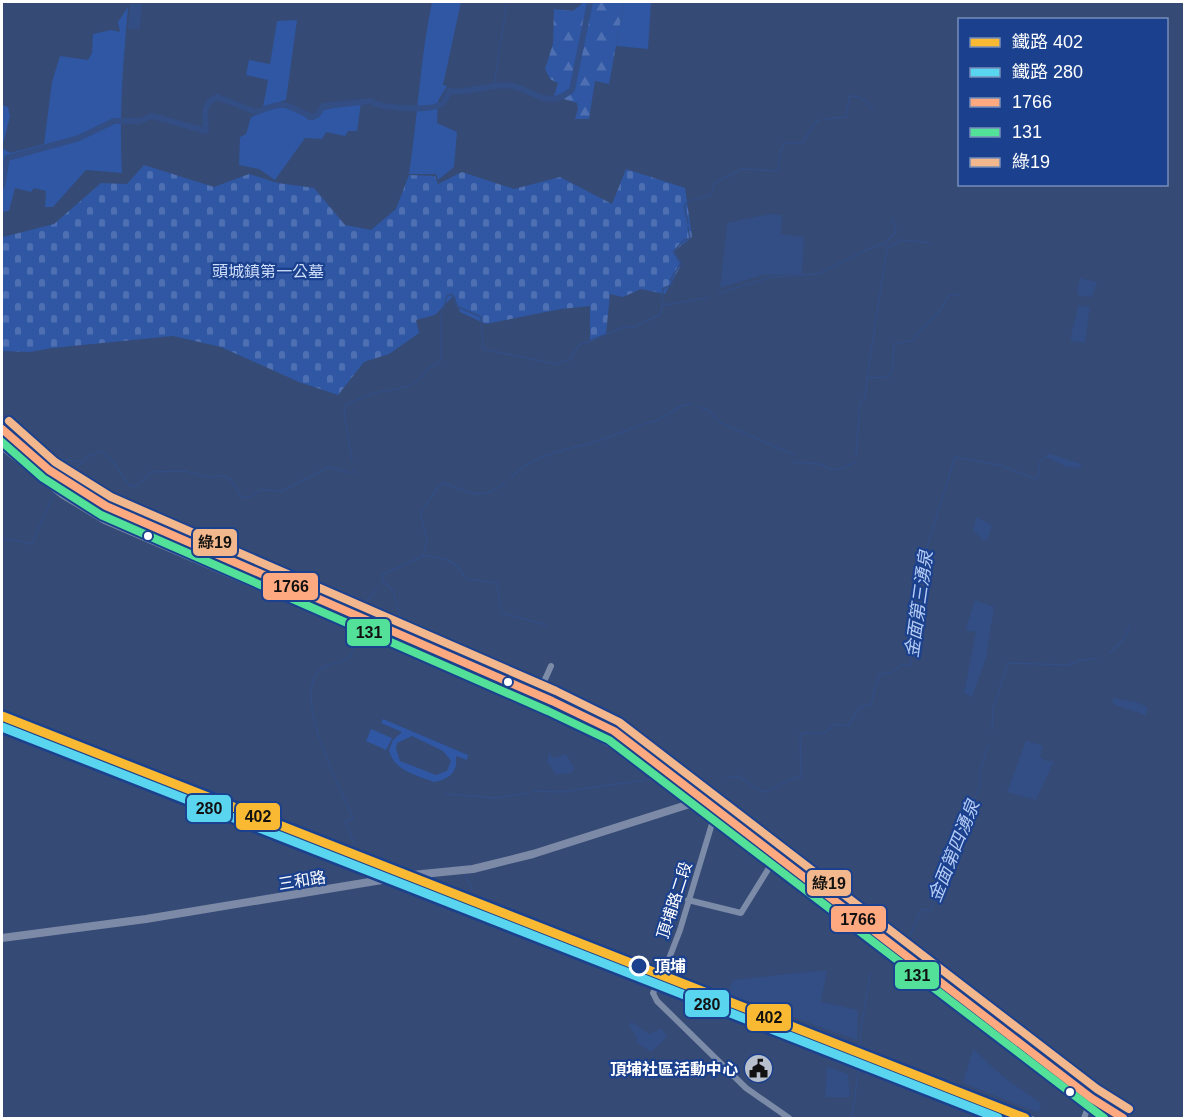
<svg xmlns="http://www.w3.org/2000/svg" width="1186" height="1120" font-family="Helvetica,'Noto Sans TC',sans-serif">
<style>
.green{fill:#2f57a4;fill-rule:evenodd}
.forest{fill:url(#forest-firs)}
.cemetery{fill:url(#cemetery-stones)}
.water{fill:#324e85}
.lines{fill:none;stroke-linecap:round;stroke-linejoin:round}
.stream{stroke:#324e85;stroke-width:1.5}
.canal{stroke:#324e85;stroke-width:6}
.minor{stroke:#7c8ba7;stroke-width:6}
.major{stroke:#7c8aa7;stroke-width:8}
.rail{stroke:#7d8ba7;stroke-width:1.5;stroke-dasharray:10 4.5;stroke-linecap:butt}
.bus-1-casing{stroke:#1b418e;stroke-width:12}
.bus-2-casing{stroke:#1b418e;stroke-width:12}
.bus-3-casing{stroke:#1b418e;stroke-width:12}
.bus-1{stroke:#ffa980;stroke-width:8}
.bus-2{stroke:#53e098;stroke-width:8}
.bus-3{stroke:#f2b78c;stroke-width:8}
.rail-1-casing{stroke:#1b418e;stroke-width:14}
.rail-2-casing{stroke:#1b418e;stroke-width:14}
.rail-1{stroke:#fab933;stroke-width:9}
.rail-2{stroke:#5ad5f0;stroke-width:9}
.bus-dot{fill:#fff;stroke:#1b418e;stroke-width:2}
.stop-dot{fill:#1b418e;stroke:#fff;stroke-width:3}
.labels{text-anchor:middle;stroke-width:4.5;stroke-linejoin:round;paint-order:stroke}
.park-label{font-size:16px;fill:#ceddfa;stroke:#1b418e}
.street-label{font-size:16px;fill:#fff;stroke:#1b418e}
.stop-label{font-size:16px;font-weight:bold;fill:#fff;stroke:#1b418e;text-anchor:start}
.poi-label{font-size:16px;font-weight:bold;fill:#fff;stroke:#1b418e;text-anchor:end}
.water-label{font-size:18px;font-style:italic;fill:#b4cbf5;stroke:#1b418e}
.line-badge{stroke:#1b418e;stroke-width:2}
.pale-badge-label{font-size:16px;text-anchor:middle;font-weight:bold;fill:#111}
</style>
<defs>
<pattern id="forest-firs" width="22" height="20" patternUnits="userSpaceOnUse" patternTransform="scale(1.5)"><rect width="22" height="20" fill="#2f57a4"/><path d="M5 1l3.5 6h-7zM16 11l3.5 6h-7z" fill="#4e70b2"/></pattern>
<pattern id="cemetery-stones" width="16" height="16" patternUnits="userSpaceOnUse" patternTransform="scale(1.5)"><rect width="16" height="16" fill="#2f57a4"/><path d="M2 7V4a2 2 0 0 1 4 0v3zM10 15v-3a2 2 0 0 1 4 0v3z" fill="#4e70b2"/></pattern>
</defs>
<rect width="100%" height="100%" fill="#354a74"/>
<path class="green" d="M432,2H461L443,85L447,86L438,101L437,123L457,132L454,167L438,180L436,174H409C418,116 420,59 432,2Z
M624,2H651L648,49L616,46Z
M128,7C123,65 119,114 122,173L86,170L53,207H45L46,191L34,188L31,192L15,188L9,211L2,212V105L8,107L10,116L2,148L10,153L44,144L52,82L60,56L88,60L92,53L93,34L111,30L120,32L118,22Z
M297,20L286,100L263,107L268,80L246,75L249,60L270,64L277,21Z
M361,103L357,131H348L345,136L326,132L322,139L305,138L275,180L259,169L239,165L240,137L246,134L251,117C277,107 285,101 309,120L315,119L323,110Z
M383,719L468,755L467,760L456,756C458,772 450,779 434,782C416,775 394,771 389,750L393,740L402,732L381,723ZM412,736L443,751L451,761L447,771L436,775L400,761L396,749L397,743Z
M371,729L392,738L386,750L366,741Z"/>
<path class="forest" d="M584,2H624L609,84L595,81L589,119H575L578,109L577,103L554,96L558,83L550,79L545,69L553,44L554,9L573,11Z"/>
<path class="cemetery" d="M144,165L214,187L249,174L278,183L314,188L345,225L371,230L396,209L409,175L435,176L438,184L462,172L514,189L560,177L612,204L626,169L685,188L692,237L673,252L681,265L665,294L641,289L623,297L610,294L606,334L590,342V306L561,309L486,324L460,312L454,295L435,315L416,320L419,333L389,354L364,362L338,395L299,382L221,347L173,336L52,348L30,352L2,351L3,237L54,224L101,183L127,184Z"/>
<path class="water" d="M130,4H142L140,29H128Z
M769,214L782,215L781,234L804,237L802,274L763,275L720,288L727,223Z
M1080,278L1097,282L1092,297L1079,296L1077,291Z
M1078,305L1090,307L1085,343L1070,341Z
M1050,454L1079,463L1083,468L1067,467L1045,456Z
M976,517L992,525L988,539L984,541L973,530Z
M975,600L994,607L986,658L972,697L964,693L976,631L969,632L966,628Z
M1113,698L1136,702L1147,707L1146,715L1113,704Z
M1026,740L1043,746L1040,757L1046,761H1054L1036,800L1007,792Z
M549,752L553,758L566,754L574,768L572,773L556,775L547,761Z
M827,970L821,1002L858,1010L857,1040L728,994L732,980Z
M631,1021L649,1034L661,1028L667,1037L651,1052L636,1042L637,1038L629,1026Z
M973,1049L1005,1078L1041,1103L1039,1113L963,1083Z
M827,1067L848,1074L850,1097H825Z"/>
<g class="lines">
<path class="stream" d="M494,86L507,2
M826,119L846,117L850,95L865,100L873,110
M688,223L684,207L688,201L711,195L715,183L742,169L779,171V157L784,143H802L815,123L820,120
M719,293L772,277L818,274L866,250L886,243L896,231L892,219
M663,305L709,298
M867,378L887,248L901,240L931,243
M700,407L709,411L719,422L794,455
M30,445L41,456L81,462
M856,455L860,403L865,398L867,378L888,377L892,372L894,344L913,340C924,323 941,315 948,296L959,294
M352,461L344,413L346,405C354,401 363,397 372,394C397,386 414,393 429,367L437,365L441,359V316L447,296L452,294L456,306L481,317L483,349L555,364L569,360L579,345L624,327H634L661,314L663,289L673,284L671,279L681,263L674,251L684,240L690,239L688,227
M794,462L820,464L832,470L843,468L855,462
M354,469L355,474
M65,478L89,456L102,451L110,458L130,486H137L151,472L185,471L206,477L223,476L230,479L242,498L252,496L260,490L282,491L329,467L350,473
M511,478C532,453 575,449 603,439C621,433 638,425 655,421C669,417 676,404 692,404
M2,538L32,544L55,491
M424,556C445,557 455,560 466,579L497,583L502,613L546,625
M383,582L382,575L423,556L427,541L420,512C429,504 434,488 444,483C470,493 482,502 506,482
M384,582L393,591L404,631
M364,614L367,601L377,589
M1109,654L1124,639L1130,625
M992,729L993,709L1008,663L1068,665L1080,660L1097,659
M2,733L377,877
M727,778L738,776L762,792C777,790 785,778 801,777L800,735L804,733H825L835,724L848,726L859,708L871,704L879,675L892,672L902,665H911V637L919,608L928,544L955,457L999,465L1035,479L1038,478L1040,461L1046,457
M533,791L561,792L652,779
M445,794L496,798L529,793
M355,845L345,822L353,818C339,785 295,703 317,673C327,661 339,665 350,657L358,637
M362,873L363,878
M465,875L472,888L468,896
M400,885L453,904L462,911L465,903
M903,945L907,942L922,909L931,910L980,786V771L988,746
M861,1047L860,1036L870,974
M852,1118L860,1059"/>
<path class="canal" d="M2,186L7,158L79,138L114,121H139L152,116L206,131C205,117 202,103 217,97L256,112C288,100 283,104 312,117L317,115L323,106L371,101C380,109 431,111 442,104C446,100 447,96 449,91C471,94 494,82 513,86C527,89 537,99 552,99C560,99 566,94 572,90L590,2"/>
<path class="minor" d="M538,695L551,666
M717,807L680,930L665,969L653,993L657,1001L746,1088L789,1118
M688,900L741,913L772,863
M1084,1118L1089,1105"/>
<path class="major" d="M2,429L49,470L106,506L552,701L614,731L651,757L1091,1098L1123,1118
M2,446L62,494L105,520L470,677L591,732L620,749L1103,1118
M2,938L146,919L412,875L473,869L533,854L696,802"/>
<path class="rail" d="M2,713L1035,1118"/>
<defs>
<path id="bus-1" d="M2,429L49,470L106,506L552,701L614,731L1091,1098L1123,1118"/>
<path id="bus-2" d="M2,442L43,478L101,515L548,711L609,740L1104,1118"/>
<path id="bus-3" d="M9,421L55,462L111,497L556,691L619,722L1097,1089L1129,1109"/>
</defs>
<use href="#bus-1" class="bus-1-casing"/>
<use href="#bus-2" class="bus-2-casing"/>
<use href="#bus-3" class="bus-3-casing"/>
<use href="#bus-1" class="bus-1"/>
<use href="#bus-2" class="bus-2"/>
<use href="#bus-3" class="bus-3"/>
<defs>
<path id="rail-1" d="M2,716L1025,1118"/>
<path id="rail-2" d="M2,727L998,1118"/>
</defs>
<use href="#rail-1" class="rail-1-casing"/>
<use href="#rail-2" class="rail-2-casing"/>
<use href="#rail-1" class="rail-1"/>
<use href="#rail-2" class="rail-2"/>
</g>
<defs>
<symbol id="civic-disc" viewBox="-11 -11 22 22"><circle r="9.5" fill="#b8c0ce" stroke="#1b418e"/><path d="M-.6-6.5H3V-4.5H.6V-3L4-1V1h2V6H-6V1h2V-1L-.6-3ZM-1.2 2.5V6h2.4V2.5Z" fill="#111"/></symbol>
</defs>
<g fill-rule="evenodd">
<use href="#civic-disc" x="742" y="1052" width="33" height="33"/>
</g>
<g class="bus-dot">
<circle cx="148" cy="536" r="5"/>
<circle cx="508" cy="682" r="5"/>
<circle cx="1070" cy="1092" r="5"/>
</g>
<circle class="stop-dot" cx="639" cy="966" r="9"/>
<g class="labels">
<g class="park-label">
<text x="268" y="277">頭城鎮第一公墓</text>
</g>
<g class="street-label">
<text transform="translate(302 880) rotate(-9)" y="6">三和路</text>
<text transform="translate(674 900) rotate(-72)" y="6">頂埔路二段</text>
</g>
<g class="stop-label">
<text x="654" y="972">頂埔</text>
</g>
<g class="poi-label">
<text x="738" y="1075">頂埔社區活動中心</text>
</g>
<g class="water-label">
<text transform="translate(919 604) rotate(-82)" y="6">金面第三湧泉</text>
<text transform="translate(954 851) rotate(-68)" y="6">金面第四湧泉</text>
</g>
</g>
<g class="line-badge">
<rect x="192" y="528" width="46" height="29" rx="6" fill="#f2b78c"/>
<rect x="262" y="572" width="57" height="29" rx="6" fill="#ffa980"/>
<rect x="346" y="618" width="45" height="29" rx="6" fill="#53e098"/>
<rect x="186" y="794" width="46" height="29" rx="6" fill="#5ad5f0"/>
<rect x="235" y="802" width="46" height="29" rx="6" fill="#fab933"/>
<rect x="806" y="869" width="46" height="28" rx="6" fill="#f2b78c"/>
<rect x="830" y="905" width="57" height="28" rx="6" fill="#ffa980"/>
<rect x="894" y="961" width="46" height="29" rx="6" fill="#53e098"/>
<rect x="684" y="989" width="46" height="29" rx="6" fill="#5ad5f0"/>
<rect x="746" y="1003" width="46" height="29" rx="6" fill="#fab933"/>
</g>
<g class="pale-badge-label">
<text x="215" y="548">綠19</text>
<text x="291" y="592">1766</text>
<text x="369" y="638">131</text>
<text x="209" y="814">280</text>
<text x="258" y="822">402</text>
<text x="829" y="889">綠19</text>
<text x="858" y="925">1766</text>
<text x="917" y="981">131</text>
<text x="707" y="1010">280</text>
<text x="769" y="1023">402</text>
</g>
<rect width="1186" height="1120" fill="none" stroke="#ffffff" stroke-width="6"/>
<rect x="958" y="18" width="210" height="168" fill="#1b418e" stroke="#768dbb" stroke-width="1.5"/>
<rect x="970" y="38" width="30" height="9" fill="#fab933" stroke="#768dbb" stroke-width="1.5"/>
<text x="1012" y="48" font-size="18" fill="#ffffff">鐵路 402</text>
<rect x="970" y="68" width="30" height="9" fill="#5ad5f0" stroke="#768dbb" stroke-width="1.5"/>
<text x="1012" y="78" font-size="18" fill="#ffffff">鐵路 280</text>
<rect x="970" y="98" width="30" height="9" fill="#ffa980" stroke="#768dbb" stroke-width="1.5"/>
<text x="1012" y="108" font-size="18" fill="#ffffff">1766</text>
<rect x="970" y="128" width="30" height="9" fill="#53e098" stroke="#768dbb" stroke-width="1.5"/>
<text x="1012" y="138" font-size="18" fill="#ffffff">131</text>
<rect x="970" y="158" width="30" height="9" fill="#f2b78c" stroke="#768dbb" stroke-width="1.5"/>
<text x="1012" y="168" font-size="18" fill="#ffffff">綠19</text>
</svg>
